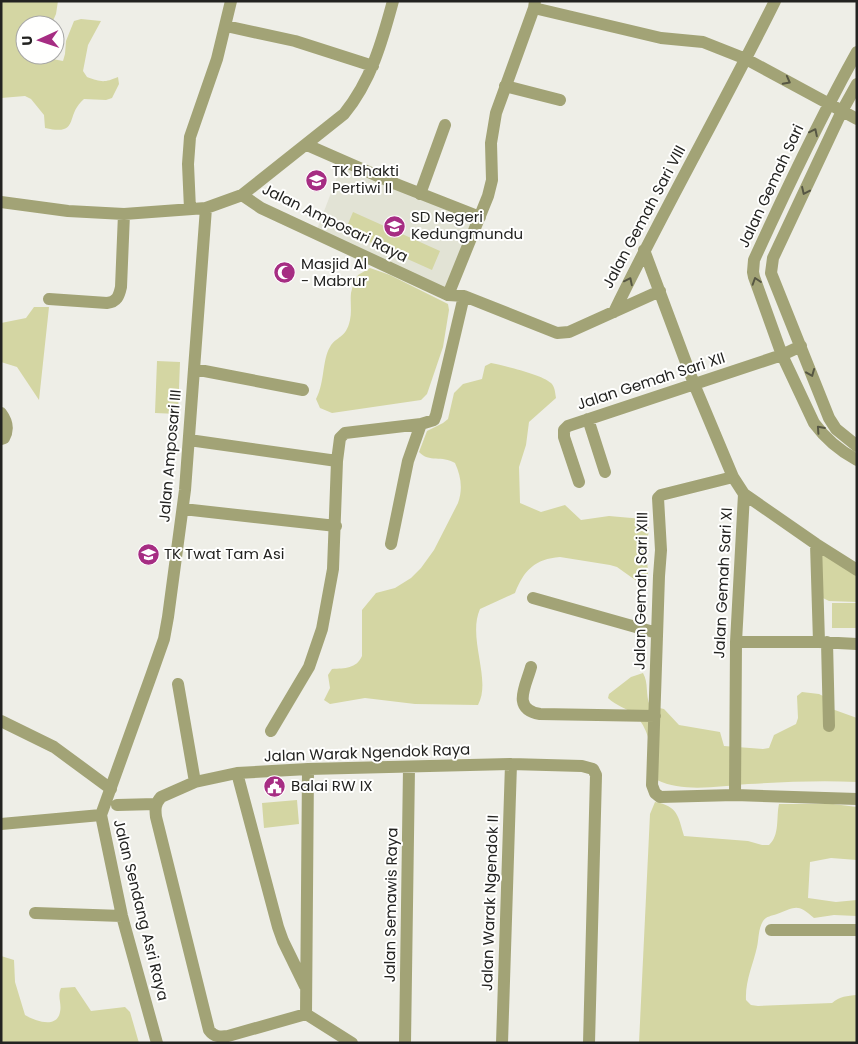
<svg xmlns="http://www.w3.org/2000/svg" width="858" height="1044" font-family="Poppins,sans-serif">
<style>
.built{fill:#e2e3d5}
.green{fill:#d4d6a3}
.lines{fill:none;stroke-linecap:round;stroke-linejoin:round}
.street{stroke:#a2a376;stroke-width:12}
.oneway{stroke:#565643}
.labels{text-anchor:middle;stroke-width:4;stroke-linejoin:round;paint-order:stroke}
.poi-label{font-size:15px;fill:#232321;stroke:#fffffe;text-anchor:start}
.street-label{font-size:15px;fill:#232321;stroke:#fffffe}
</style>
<rect width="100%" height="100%" fill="#eeeee7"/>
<path class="built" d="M341,167L475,219L446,289L316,232Z"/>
<path class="green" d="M1,1H58L56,14L51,25H25V55H42V57L63,61L65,54L66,41L74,21L81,19L101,21L88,45L83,71L87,77C101,82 104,83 118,77L119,84L112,98L106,100L84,99C64,116 81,136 45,128L44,115L31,99L25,96L1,98Z
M353,212L440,251L432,270L345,231Z
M370,268L390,275L448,304L449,310L443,347L427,394L421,400L332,413L320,408L316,399C325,382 322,360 330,347C336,336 346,339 350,320C352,311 350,302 351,293C352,287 355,281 358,275Z
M34,307H49L39,400L17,367L1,362V323L26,318Z
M157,361L180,362L178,414L155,413Z
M491,363C505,366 541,374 551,383C555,387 555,392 556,398L529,422L526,445L519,467L520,503L541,512L565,505L581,520L609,516L643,519L648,524L649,531L646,544L648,574L644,580L638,582L617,567L610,565L560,557C535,559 524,570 515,593L480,609C467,638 492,680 478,705L415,704L365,698L330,704L324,700L330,688L328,675L332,669C345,668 356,669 362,656V610L376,593L395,588L411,578L421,568L434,550L458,503C463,489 461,476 455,463C442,455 429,463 419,452L427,431L443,423L448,419L454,393L463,384L482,379L485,366Z
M820,551L857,574V602L829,601L823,598Z
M832,603H857V628H832Z
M643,673C649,684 645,694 650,706L664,709L679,725L720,732L724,746L763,749L769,748L774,735L796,724L798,718L797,696L802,692L819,694L825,697L832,709L857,718V782C820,780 785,782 748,784C719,786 684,793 657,780C652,759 652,731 635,715C627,708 616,706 608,698L609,694L631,677Z
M297,800L299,824L264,828L262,803Z
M655,802C678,806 678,816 684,836L748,841L762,845H769C780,835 776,818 779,804H833L857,807V860L831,858L810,862L808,898L836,902L857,900V916L834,915L814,918C797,903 796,907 777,914C771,916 767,916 763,921C758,930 759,938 757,947C753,965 745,981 746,1000L751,1005L758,1006L832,1003C840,996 847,996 857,995V1043H639L650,814Z
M1,956L14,960L15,982L25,1015C35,1021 57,1029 60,1012C62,1003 57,997 61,988L75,987L91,1011L125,1007L130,1012L139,1043H1Z"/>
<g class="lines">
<path class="street" d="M534,8L661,38L703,42L746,59L857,119
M226,26L295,41L373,66
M857,52C819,120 786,190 754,260L753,272L754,277L782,355L814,423C825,438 840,451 857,460
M857,84L842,111L773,258L771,273L829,418L836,429L857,446
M505,86L560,100
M307,145L396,184L480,217
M420,194L445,125
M242,195L344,114C371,81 382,42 393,1
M1,202L68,211L124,214L206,208L242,195L261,208L448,295L464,296L557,333L569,332L660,291
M190,209L188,164L190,137L217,59L231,1
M644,250L694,384L733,477L744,494L736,642L735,795
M448,295L488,196L492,180L491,143L496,113L534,8L535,1
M49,299L107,303C117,302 119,296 121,287L124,214
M614,312C665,207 723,106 775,1
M194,369L303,390
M1,413C7,421 9,429 4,438L1,439
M588,419L605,472
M189,440L337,461
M733,477L661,495L658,498L661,550L659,576L652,785L655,793L660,797L735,795L857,799
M579,482L564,437V430L568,426L782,355L801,346
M744,494L816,544L857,570
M183,509L336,526
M391,544L408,461L421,424
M816,544L819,642
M533,598L657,633
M736,642H819L857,644
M827,642L829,726
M531,667C526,686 511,709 540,714L655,716
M178,684L195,782
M1,721L54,747L111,789
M271,731L309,667L322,629L333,569L337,461L340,438L345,433L421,424L434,420L436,415L464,296
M237,773L278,927L283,941L305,986
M117,805L156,804
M101,815L151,676L164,639L168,617L185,490L206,208
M101,815L122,916L157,1043
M1,824L101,815
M35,913L122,916
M771,930H857
M306,1014L308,769
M352,1043L306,1014L228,1036C220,1037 214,1037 209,1030L156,817C155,809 155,804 161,797L195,782L237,773L308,769L511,764L582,766L593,769L596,775L589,1043
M405,1043L409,768
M502,1043L511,764"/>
</g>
<defs><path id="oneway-chevron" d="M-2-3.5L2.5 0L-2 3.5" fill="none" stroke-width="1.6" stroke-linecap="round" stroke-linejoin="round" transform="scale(1.25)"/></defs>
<g class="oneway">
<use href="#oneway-chevron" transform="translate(787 81) rotate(28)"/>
<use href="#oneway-chevron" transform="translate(814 132) rotate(-64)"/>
<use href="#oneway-chevron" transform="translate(805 191) rotate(115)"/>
<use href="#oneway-chevron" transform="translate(629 281) rotate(-64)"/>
<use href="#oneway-chevron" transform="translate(756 281) rotate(-108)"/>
<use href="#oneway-chevron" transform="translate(811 373) rotate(68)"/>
<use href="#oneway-chevron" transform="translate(820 429) rotate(-132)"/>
</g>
<defs>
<symbol id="school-disc" viewBox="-11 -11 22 22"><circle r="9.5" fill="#a62d83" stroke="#fffffe"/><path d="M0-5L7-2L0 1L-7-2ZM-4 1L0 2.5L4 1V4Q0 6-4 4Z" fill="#fff"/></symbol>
<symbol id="mosque-disc" viewBox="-11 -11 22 22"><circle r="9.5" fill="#a62d83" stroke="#fffffe"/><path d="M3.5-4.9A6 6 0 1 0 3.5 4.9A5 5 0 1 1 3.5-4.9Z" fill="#fff"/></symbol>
<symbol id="civic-disc" viewBox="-11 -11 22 22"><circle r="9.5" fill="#a62d83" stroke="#fffffe"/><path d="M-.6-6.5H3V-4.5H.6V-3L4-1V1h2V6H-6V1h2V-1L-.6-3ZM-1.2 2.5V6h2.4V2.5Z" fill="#fff"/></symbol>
</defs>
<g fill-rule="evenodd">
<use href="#school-disc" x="304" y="168" width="25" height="25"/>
<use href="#school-disc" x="382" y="214" width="25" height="25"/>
<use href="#mosque-disc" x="272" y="260" width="25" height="25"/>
<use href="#school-disc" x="136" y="542" width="25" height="25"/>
<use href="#civic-disc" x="262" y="774" width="25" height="25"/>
</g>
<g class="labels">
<g class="poi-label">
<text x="332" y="176">TK Bhakti<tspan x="332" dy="17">Pertiwi II</tspan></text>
<text x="411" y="222">SD Negeri<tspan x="411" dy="17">Kedungmundu</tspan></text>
<text x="301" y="269">Masjid Al<tspan x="301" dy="17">- Mabrur</tspan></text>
<text x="164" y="559">TK Twat Tam Asi</text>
<text x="291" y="791">Balai RW IX</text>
</g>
<g class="street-label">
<text transform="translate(771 186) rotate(-65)" y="5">Jalan Gemah Sari</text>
<text transform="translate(644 217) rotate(-62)" y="5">Jalan Gemah Sari VIII</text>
<text transform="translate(335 223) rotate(26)" y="5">Jalan Amposari Raya</text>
<text transform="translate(651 381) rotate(-18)" y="5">Jalan Gemah Sari XII</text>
<text transform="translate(170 456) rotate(-85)" y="5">Jalan Amposari III</text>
<text transform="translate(723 583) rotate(-87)" y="5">Jalan Gemah Sari XI</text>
<text transform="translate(641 591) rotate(-89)" y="5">Jalan Gemah Sari XIII</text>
<text transform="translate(367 753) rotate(-2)" y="5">Jalan Warak Ngendok Raya</text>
<text transform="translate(490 903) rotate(-88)" y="5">Jalan Warak Ngendok II</text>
<text transform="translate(391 905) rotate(-89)" y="5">Jalan Semawis Raya</text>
<text transform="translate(141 910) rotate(76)" y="5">Jalan Sendang Asri Raya</text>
</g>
</g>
<rect width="858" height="1044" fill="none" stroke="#232321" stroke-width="5"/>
<g transform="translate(40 40) rotate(267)"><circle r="24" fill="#fffffe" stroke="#a7a7a6"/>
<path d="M0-4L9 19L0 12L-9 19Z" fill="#a62d83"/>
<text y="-8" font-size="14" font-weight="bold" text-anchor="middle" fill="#232321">U</text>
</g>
</svg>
